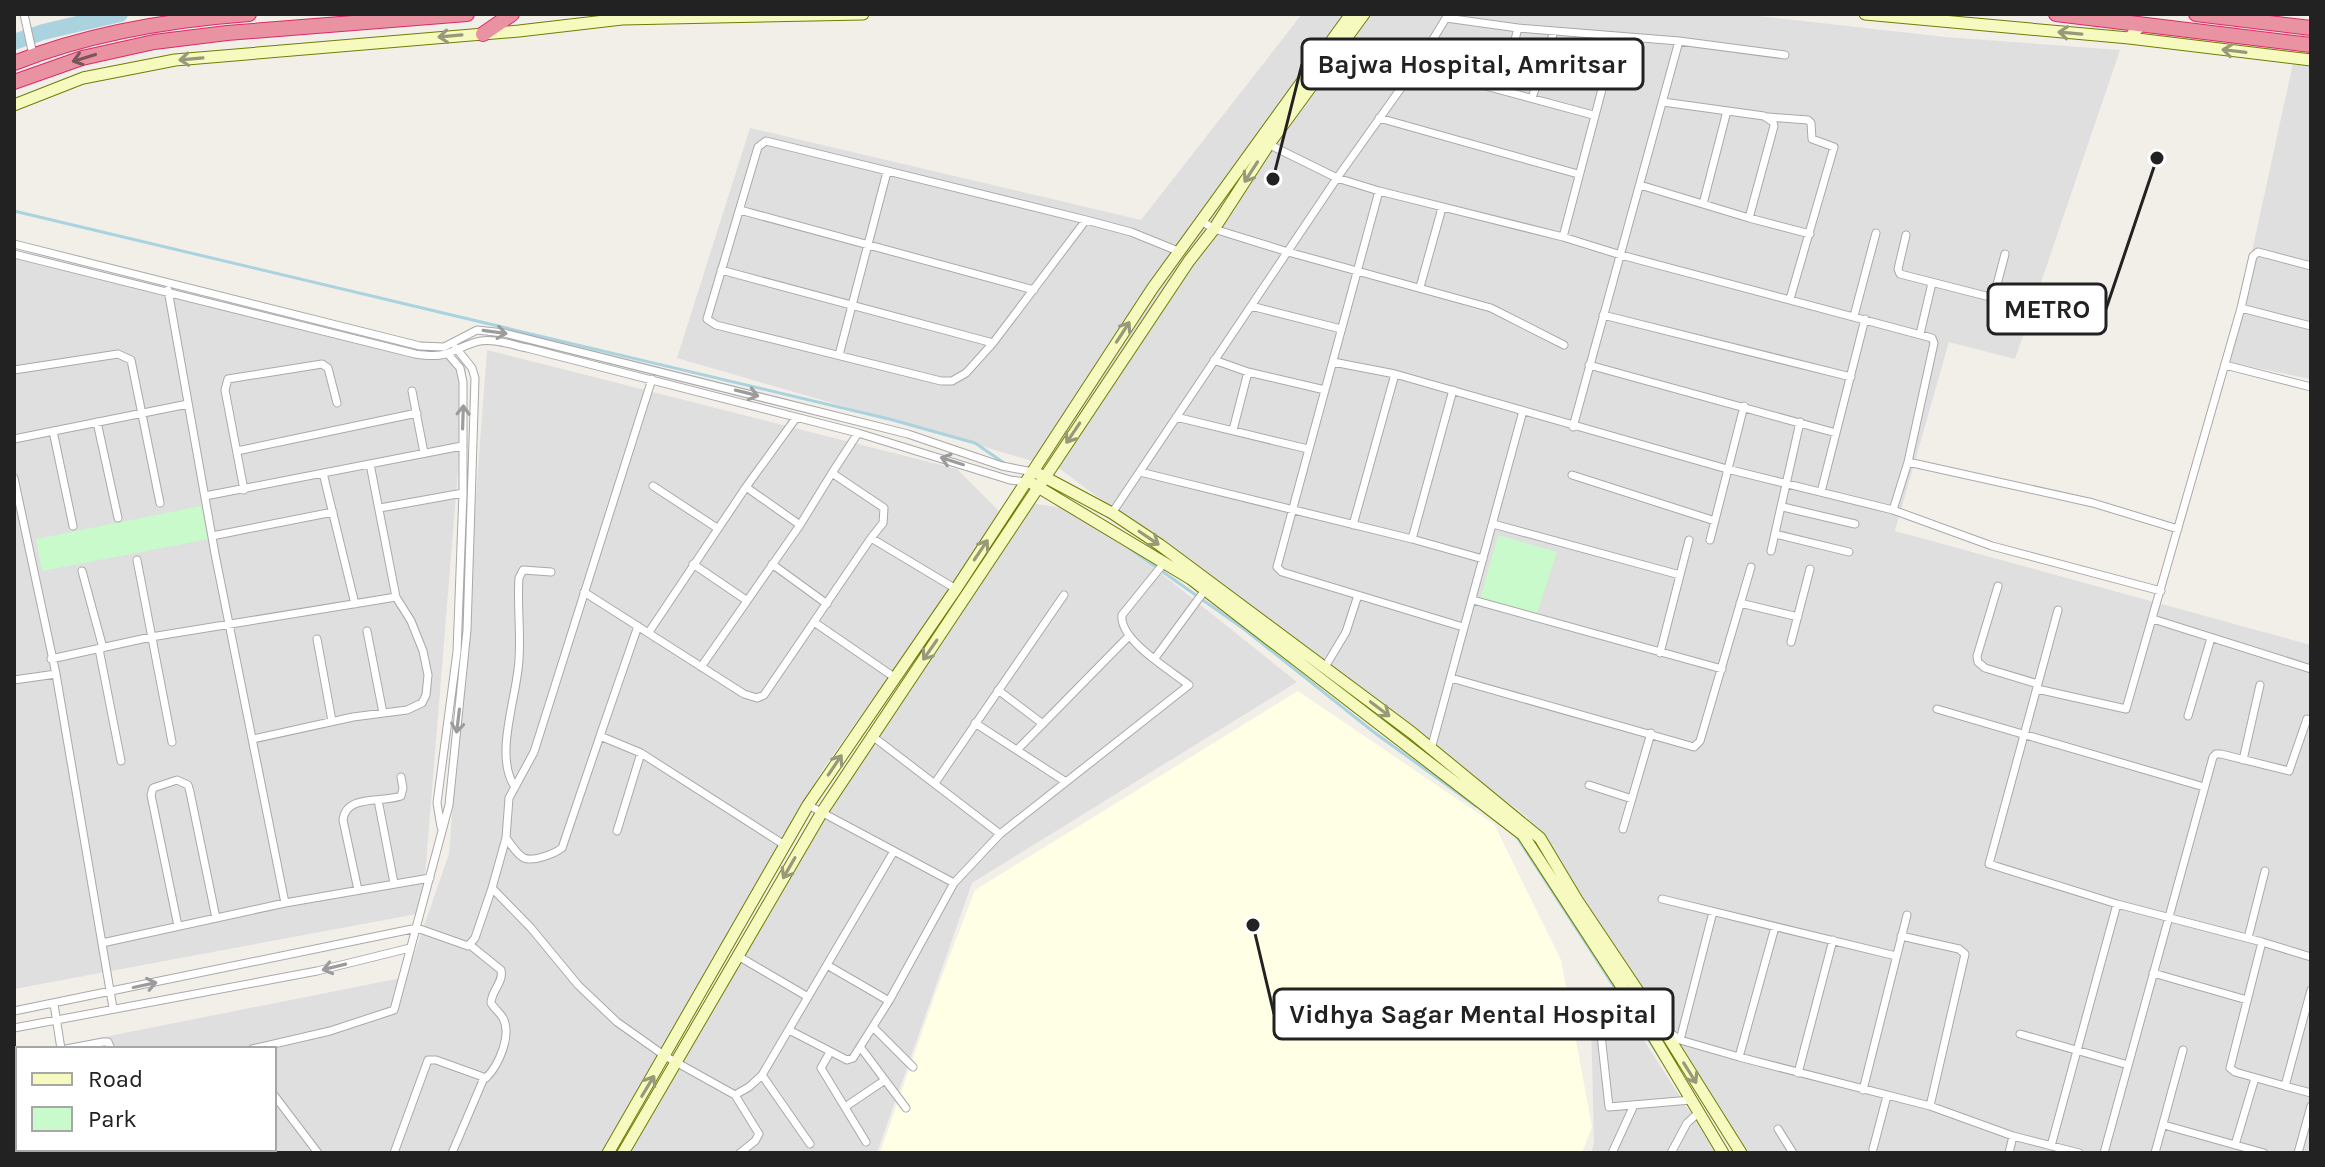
<svg xmlns="http://www.w3.org/2000/svg" width="2325" height="1167" font-family="Karla,sans-serif">
<style>
.residential{fill:#e0dfdf}
.education{fill:#ffffe5}
.park{fill:#c8facc}
.lines{fill:none;stroke-linecap:round;stroke-linejoin:round}
.stream{stroke:#aad3df;stroke-width:3}
.river{stroke:#aad3df;stroke-width:16}
.street-casing{stroke:#a9a9a9;stroke-width:9}
.secondary-casing{stroke:#707d05;stroke-width:13}
.highway-casing{stroke:#dc2a67;stroke-width:16}
.street{stroke:#fff;stroke-width:7}
.secondary{stroke:#f7fabf;stroke-width:11}
.highway{stroke:#e892a2;stroke-width:14}
.oneway{stroke:#979978}
.oneway2{stroke:#7b545c}
.oneway3{stroke:#9c9c9c}
.leader{fill:none;stroke:#222;stroke-width:3}
.callout-dot{fill:#222;stroke:#fff;stroke-width:3}
.callout{fill:#fff;stroke:#222;stroke-width:3}
.callout-label{font-size:26px;text-anchor:middle;font-weight:bold;fill:#222}
</style>
<rect width="100%" height="100%" fill="#f2efe9"/>
<path class="residential" d="M1302,14H1739L1945,37L2120,50L2015,359L1949,342L1895,531L2311,645V1153H1739L1526,816L1060,469L677,358L750,128L1141,220Z
M2293,63L2311,65V379L2228,362Z
M14,254L467,360L422,913L14,989Z
M487,350L957,469L1003,515L823,769L603,1153H14V1055L18,1054V1149H274V1049H44L406,977L449,854Z
M1030,503L1083,511L1297,682L972,883L877,1153H629L813,826Z
M1626,1012L1716,1153H1591L1594,1144L1591,1019Z"/>
<path class="education" d="M1298,691L1494,824L1561,960L1592,1127L1582,1153H880L937,989L975,890Z"/>
<path class="park" d="M201,506L208,539L42,571L36,539Z
M1498,535L1557,552L1535,619L1479,603Z"/>
<g class="lines">
<path class="stream" d="M14,211L889,419L975,443L1007,465
M1129,548L1244,629L1375,733L1476,806
M1517,837L1663,1062"/>
<path class="river" d="M14,42L43,32L120,14"/>
<defs>
<path id="street" d="M24,14L33,55
M1416,67L1593,115
M1502,90L1518,28
M1532,98L1554,31
M1663,102L1764,116L1773,122L1774,126L1749,218
M1768,117L1808,120L1811,123L1812,139L1834,147L1790,299
M1379,118L1578,174
M1268,144L1337,178L1379,191L1563,237L1621,255L1932,338L1934,343L1908,462L1893,510
M1640,185L1749,218L1810,234
M1379,191L1277,567L1282,572L1463,627
M1703,204L1727,111
M740,210L1034,290
M1086,220L993,343L966,373L952,381H941L716,325L707,319L758,147L766,141L1086,220L1131,232L1178,251
M1200,220L1214,229L1288,252L1491,308L1564,345
M1906,235L1898,269L1900,274L1986,296H1991L1995,292L2005,254
M1563,237L1616,36
M14,244L420,346L444,347L477,330L504,333L908,434L1002,466L1033,472
M14,254L415,354C450,359 447,351 476,342C491,337 512,345 527,348L858,433L1010,480L1026,482
M721,270L993,343
M1420,287L1442,208
M168,290L215,554L285,903
M1251,306L1341,329
M2241,308L2311,326
M1603,315L1851,377
M1854,316L1876,233
M1920,334L1932,283
M839,355L887,172
M1214,360L1248,372L1325,390
M1333,362L1395,374L1727,469L1893,510L1992,546L2161,591
M1589,365L1836,433
M2225,365L2311,387
M14,370L118,354L131,360L160,503
M652,379L534,752L509,798L506,838L492,888L531,928L578,985L617,1022L665,1056L735,1095L749,1087L762,1075L894,851
M412,391L424,453
M1176,417L1308,449
M796,418L746,487L800,525
M97,422L118,518
M1573,427L1679,41
M1233,430L1248,372
M53,431L73,526
M858,433L832,473L884,508L883,523L871,538
M14,439L188,404
M237,451L417,413
M1908,462L2093,503L2178,529
M1140,472L1412,539L1483,559
M323,473L355,604
M1572,475L1715,521
M14,478L56,674L113,1008
M653,486L717,528
M244,490L225,390L228,379L322,364L328,368L337,403
M1821,492L1865,319
M205,496L462,446
M1783,507L1855,524
M380,508L463,493
M1112,513L1337,178L1416,67L1446,18L1518,28L1679,41L1785,55
M1493,524L1680,575
M1353,525L1395,374
M1775,534L1849,552
M212,536L333,512
M1412,539L1453,390
M1710,540L1744,406
M1771,551L1800,422
M137,560L172,742
M693,564L746,600
M772,564L827,604
M82,571L103,648
M1998,586L1977,656L1978,662L1985,668L2038,684
M584,592L744,694L757,698L764,695L871,538L956,589
M1473,600L1722,669
M1740,603L1798,617
M2058,610L1989,864L2117,904L2262,942L2311,957
M2153,619L2311,669
M814,622L894,677
M638,626L600,736L641,753L786,846
M367,631L383,713
M649,632L746,487
M317,639L332,721
M1791,642L1810,569
M99,649L121,761
M1660,653L1689,540
M1155,658L1205,590
M51,659L151,637L396,597
M701,667L800,525L832,473
M1325,667L1346,632L1358,595
M1451,678L1694,747L1700,741L1751,567
M14,680L56,674
M2037,689L2126,709L2241,308L2253,256L2258,252L2311,266
M998,690L1043,724
M1937,709L2204,787
M2188,716L2211,638
M975,723L1066,782
M871,735L1000,834
M253,739L353,717L407,710L422,703L426,695L428,675L423,651L411,621L396,597L370,464
M1431,749L1523,411
M1017,750L1128,637
M2243,760L2260,685
M935,783L1064,595
M1589,785L1632,799
M515,787C493,756 518,694 519,659C521,632 517,604 519,578L523,570L551,572
M378,800L394,883
M808,805L954,883
M441,827L437,803L457,652L463,493V382L460,368L448,354
M1623,829L1651,733
M617,831L641,753
M506,838C511,844 517,855 524,858C533,862 554,854 562,848L600,736
M358,890L343,820C346,794 382,803 401,796L403,788L401,777
M1662,899L1896,956
M178,926L151,795L153,788L177,780L188,785L190,792L216,918
M1901,936L1959,949L1965,954L1930,1106
M2248,938L2265,871
M2262,942L2230,1068L2235,1072L2285,1086
M102,943L285,903L430,878
M738,956L808,997
M827,965L889,1001
M2153,973L2247,1000
M2311,990L2285,1086L2311,1093
M54,1004L61,1049
M14,1011L417,928L468,946L475,938L492,888
M873,1027L913,1067
M14,1028L317,971L410,948
M789,1030L847,1060L853,1058L889,1001L954,883L1000,834L1189,685C1170,670 1119,640 1122,615L1164,563
M1668,1031L1680,1040L1739,1057L1930,1106L2013,1136L2079,1153
M2020,1034L2128,1065
M1601,1035L1609,1107L1691,1100
M1680,1040L1713,912
M861,1048L906,1108
M66,1049L103,1042H108L111,1049
M252,1049L330,1031L394,1010L449,805L467,630L475,378L472,368L456,348
M830,1052L821,1068L866,1142
M1739,1057L1775,927
M1798,1073L1833,940
M762,1075L810,1144
M1863,1090L1907,915
M274,1095L318,1153
M735,1095L759,1134L755,1141L740,1153
M14,1107L18,1124
M845,1107L885,1080
M2164,1125L2264,1153
M1778,1129L1793,1153
M2235,1145L2255,1078
M2051,1146L2117,904
M23,1149V1153
M79,1149V1153
M133,1149L134,1153
M258,1149L259,1153
M1873,1149L1887,1096
M394,1153L428,1060H436L486,1078C499,1065 512,1035 503,1018C500,1013 494,1008 491,1003C491,991 504,982 501,970L470,945
M452,1153L484,1078
M1612,1153L1634,1105
M1671,1153L1687,1123L1698,1113
M2009,1153L2013,1136
M2104,1153L2213,757L2216,754H2221L2289,771L2307,719
M2155,1153L2183,1050
M2298,1153L2311,1106"/>
<path id="secondary" d="M1865,14L2129,38L2142,24
M2129,38L2311,60
M14,105L83,78L175,60L519,31L622,19L863,14
M1037,473L1112,513L1160,545L1411,732L1540,838L1577,900L1662,1027L1741,1153
M1033,484L1191,579L1523,835L1646,1024L1723,1153
M608,1153L808,805L956,589L1152,289L1351,14
M623,1153L822,812L1189,261L1214,229L1269,144L1364,14"/>
<path id="highway" d="M2056,14L2311,45
M2196,14L2311,28
M483,34L512,14
M14,63C89,33 169,20 249,14
M14,82L82,58L154,42L227,33L467,14"/>
</defs>
<use href="#street" class="street-casing"/>
<use href="#secondary" class="secondary-casing"/>
<use href="#highway" class="highway-casing"/>
<use href="#street" class="street"/>
<use href="#secondary" class="secondary"/>
<use href="#highway" class="highway"/>
</g>
<defs><path id="oneway-shaft" d="M-6 0H5M1.5-3L5.5 0L1.5 3" fill="none" stroke-width="1.6" stroke-linecap="round" stroke-linejoin="round" transform="scale(2)"/></defs>
<g class="oneway">
<use href="#oneway-shaft" transform="translate(2070 33) rotate(-175)"/>
<use href="#oneway-shaft" transform="translate(450 36) rotate(175)"/>
<use href="#oneway-shaft" transform="translate(2234 51) rotate(-173)"/>
<use href="#oneway-shaft" transform="translate(191 59) rotate(175)"/>
<use href="#oneway-shaft" transform="translate(1251 172) rotate(123)"/>
<use href="#oneway-shaft" transform="translate(1123 332) rotate(-57)"/>
<use href="#oneway-shaft" transform="translate(1073 433) rotate(124)"/>
<use href="#oneway-shaft" transform="translate(1149 538) rotate(34)"/>
<use href="#oneway-shaft" transform="translate(981 550) rotate(-56)"/>
<use href="#oneway-shaft" transform="translate(930 650) rotate(125)"/>
<use href="#oneway-shaft" transform="translate(1380 709) rotate(37)"/>
<use href="#oneway-shaft" transform="translate(835 765) rotate(-56)"/>
<use href="#oneway-shaft" transform="translate(789 868) rotate(120)"/>
<use href="#oneway-shaft" transform="translate(1690 1073) rotate(58)"/>
<use href="#oneway-shaft" transform="translate(648 1086) rotate(-59)"/>
</g>
<use class="oneway2" href="#oneway-shaft" transform="translate(84 58) rotate(163)"/>
<g class="oneway3">
<use href="#oneway-shaft" transform="translate(495 332) rotate(8)"/>
<use href="#oneway-shaft" transform="translate(747 393) rotate(14)"/>
<use href="#oneway-shaft" transform="translate(463 417) rotate(-88)"/>
<use href="#oneway-shaft" transform="translate(952 461) rotate(-162)"/>
<use href="#oneway-shaft" transform="translate(458 721) rotate(97)"/>
<use href="#oneway-shaft" transform="translate(334 967) rotate(166)"/>
<use href="#oneway-shaft" transform="translate(145 985) rotate(-12)"/>
</g>
<path class="leader" d="M1273 179L1302 64M2157 158L2106 309M1253 925L1274 1014"/>
<g class="callout-dot">
<circle cx="1273" cy="179" r="8"/>
<circle cx="2157" cy="158" r="8"/>
<circle cx="1253" cy="925" r="8"/>
</g>
<g class="callout">
<rect x="1302" y="39" width="341" height="50" rx="8"/>
<rect x="1988" y="284" width="118" height="50" rx="8"/>
<rect x="1274" y="989" width="399" height="50" rx="8"/>
</g>
<g class="callout-label">
<text x="1472" y="73">Bajwa Hospital, Amritsar</text>
<text x="2047" y="318">METRO</text>
<text x="1473" y="1023">Vidhya Sagar Mental Hospital</text>
</g>
<rect width="2325" height="1167" fill="none" stroke="#222222" stroke-width="32"/>
<rect x="16" y="1047" width="260" height="104" fill="#ffffff" stroke="#a7a7a7" stroke-width="2"/>
<rect x="32" y="1073" width="40" height="12" fill="#f7fabf" stroke="#a7a7a7" stroke-width="2"/>
<text x="88" y="1087" font-size="24" fill="#222222">Road</text>
<rect x="32" y="1107" width="40" height="24" fill="#c8facc" stroke="#a7a7a7" stroke-width="2"/>
<text x="88" y="1127" font-size="24" fill="#222222">Park</text>
</svg>
